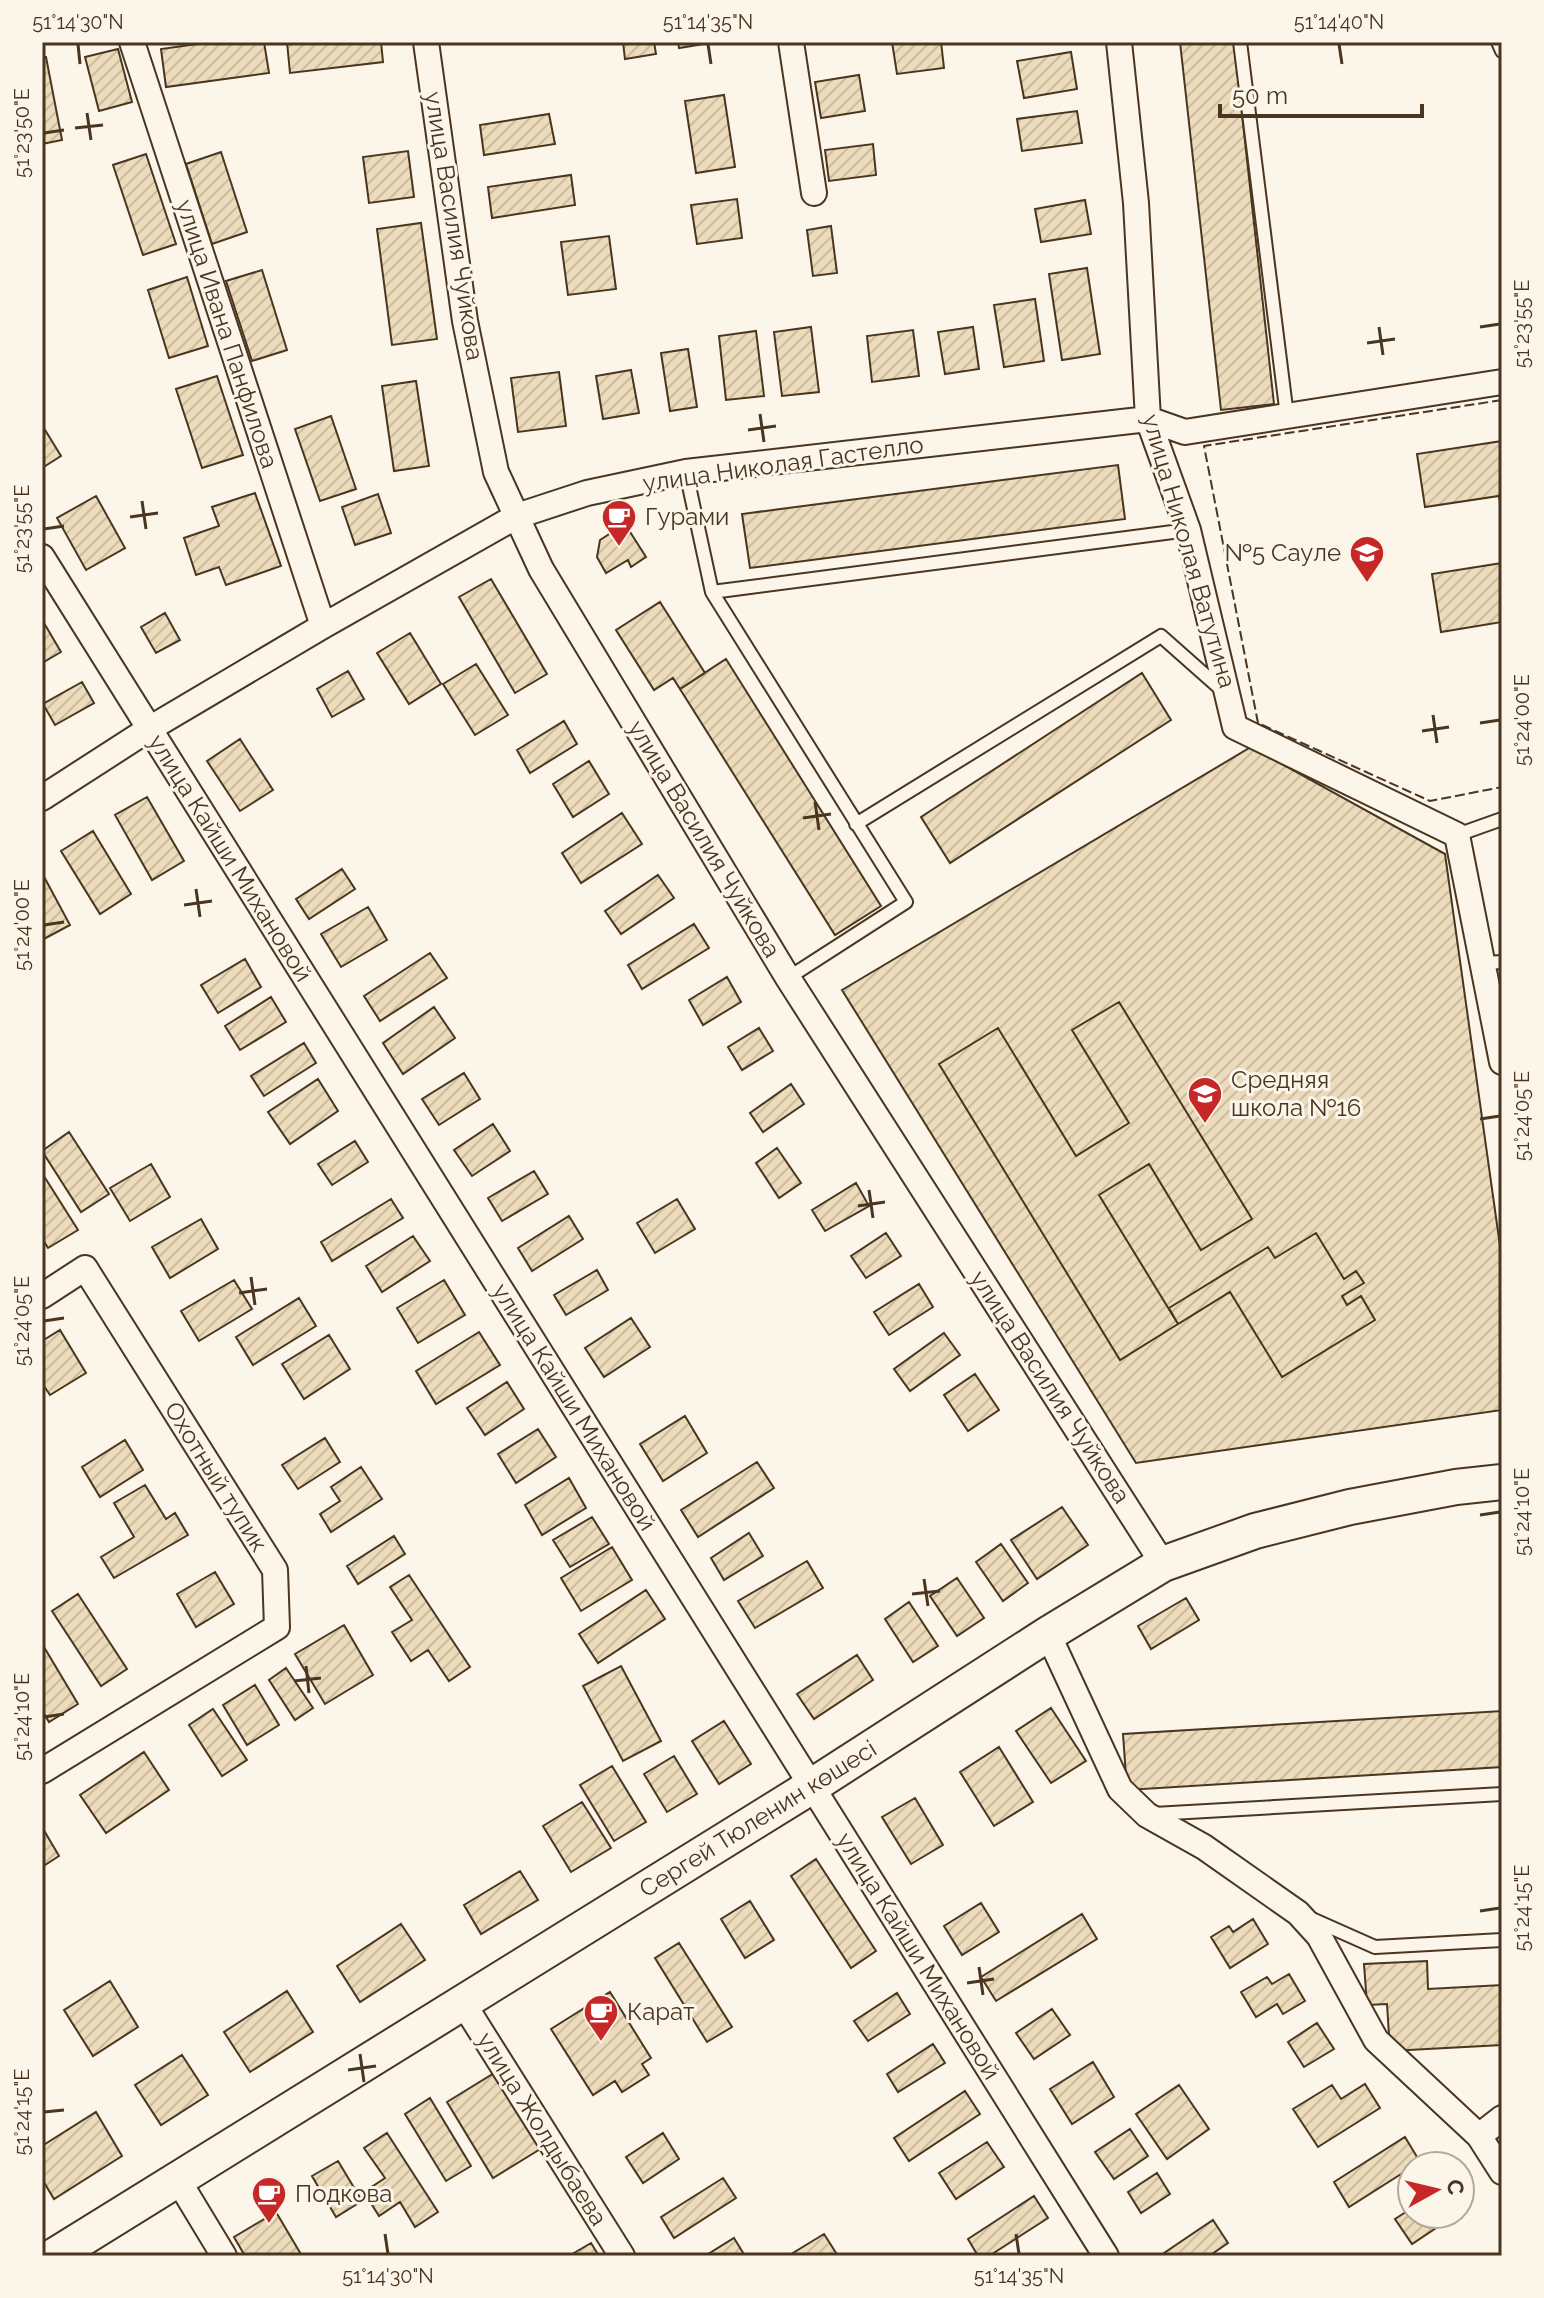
<svg xmlns="http://www.w3.org/2000/svg" width="1544" height="2298" font-family="Raleway,sans-serif">
<style>
.building{fill:url(#building-hatch);stroke:#4a3520;stroke-width:2}
.lines{fill:none;stroke-linecap:round;stroke-linejoin:round}
.lane-casing{stroke:#4a3520;stroke-width:16}
.street-casing{stroke:#4a3520;stroke-width:28}
.secondary-casing{stroke:#4a3520;stroke-width:38}
.lane{stroke:#fbf6e9;stroke-width:12}
.street{stroke:#fbf6e9;stroke-width:24}
.secondary{stroke:#fbf6e9;stroke-width:34}
.fence{stroke:#4a3520;stroke-width:2;stroke-dasharray:10 4;stroke-linecap:butt}
.ticks{fill:none;stroke:#4a3520;stroke-width:3}
.labels{text-anchor:middle;stroke-width:6;stroke-linejoin:round;paint-order:stroke}
.street-label{font-size:24px;fill:#4a3520;stroke:#fbf6e9}
.poi-label{font-size:24px;fill:#4a3520;stroke:#fbf6e9;text-anchor:start}
.neatline{fill:none;stroke:#4a3520;stroke-width:3}
.ticks-label{font-size:20px;text-anchor:middle;fill:#4a3520}
</style>
<defs>
<pattern id="building-hatch" width="6" height="6" patternUnits="userSpaceOnUse" patternTransform="scale(2)"><rect width="6" height="6" fill="#ecdcbc"/><path d="M-1 1l2-2M0 6l6-6M5 7l2-2" fill="none" stroke="#ccbda1"/></pattern>
</defs>
<rect width="100%" height="100%" fill="#fbf6e9"/>
<path class="building" d="M212,42H264L269,73L166,87L161,49Z
M287,42H381L383,62L290,73Z
M623,42H654L656,54L625,59Z
M678,42H716L679,48Z
M892,42H941L944,68L897,74Z
M1180,42H1234L1274,404L1221,410Z
M118,49L132,102L99,111L85,57Z
M1071,52L1077,89L1024,98L1017,61Z
M42,57H46L62,140L42,144Z
M859,75L865,111L821,118L815,82Z
M724,95L735,167L696,173L685,101Z
M1077,111L1082,143L1022,151L1017,119Z
M549,114L555,144L484,155L480,125Z
M873,144L876,175L829,181L825,150Z
M408,151L414,197L369,203L363,157Z
M221,152L247,232L212,244L186,164Z
M146,154L176,244L143,255L113,165Z
M571,175L575,205L492,218L488,187Z
M737,199L742,238L697,244L691,205Z
M1085,200L1091,234L1041,242L1035,209Z
M421,223L437,339L392,345L377,229Z
M831,226L837,273L813,276L807,230Z
M609,236L616,289L568,295L561,242Z
M1087,268L1100,354L1062,360L1049,274Z
M262,270L287,350L252,361L226,281Z
M187,277L208,346L169,358L148,290Z
M1035,299L1044,361L1004,367L994,305Z
M811,327L819,392L782,396L774,332Z
M973,327L979,369L945,374L938,332Z
M913,330L919,376L872,382L867,336Z
M756,331L764,396L726,400L719,336Z
M688,349L697,407L670,411L661,353Z
M631,370L639,413L603,419L596,376Z
M559,372L566,426L518,432L511,378Z
M217,376L243,455L202,468L176,389Z
M416,381L429,466L394,471L382,386Z
M331,416L356,489L320,501L295,429Z
M42,425L61,456L42,468Z
M1502,441V517L1499,496L1425,507L1417,454Z
M1118,465L1125,519L750,568L742,514Z
M255,493L281,566L226,585L219,567L196,575L184,538L219,526L212,507Z
M378,494L391,533L355,545L342,507Z
M96,496L125,548L86,570L57,518Z
M625,524L646,557L631,567L628,560L606,573L597,557L600,540Z
M1502,563V622L1441,632L1432,574Z
M491,579L547,674L515,693L459,597Z
M660,602L705,673L680,689L673,678L654,690L616,630Z
M165,613L180,640L156,653L141,627Z
M44,623L61,652L42,663V625Z
M410,633L441,684L409,704L377,653Z
M726,659L881,906L835,935L680,689Z
M476,664L508,715L475,735L443,684Z
M348,671L364,699L332,717L317,689Z
M1142,673L1171,720L950,863L921,817Z
M82,682L94,703L55,725L43,704Z
M564,721L577,744L530,773L517,750Z
M240,739L273,790L240,811L207,761Z
M1251,747L1445,854L1502,1260V1410L1136,1463L842,990Z
M589,761L609,794L573,817L553,784Z
M147,797L184,861L152,880L115,815Z
M622,813L642,844L581,883L562,853Z
M93,831L131,894L100,914L61,851Z
M342,869L355,889L309,919L296,899Z
M42,873L70,925L42,940Z
M658,875L674,898L621,934L605,911Z
M368,907L387,940L341,967L321,934Z
M694,924L709,948L642,989L628,965Z
M430,953L447,978L380,1021L364,996Z
M245,959L261,987L218,1013L201,985Z
M727,977L741,1002L703,1025L689,1000Z
M271,997L286,1022L240,1050L225,1026Z
M1119,1002L1252,1219L1201,1250L1149,1164L1099,1195L1178,1324L1120,1360L939,1064L998,1028L1076,1156L1129,1123L1072,1030Z
M434,1007L455,1038L403,1074L383,1043Z
M759,1028L773,1051L742,1070L728,1047Z
M304,1043L316,1063L264,1096L251,1076Z
M464,1073L480,1099L439,1125L422,1099Z
M318,1079L338,1111L290,1144L268,1112Z
M791,1084L804,1104L763,1132L750,1113Z
M493,1124L510,1151L472,1176L454,1150Z
M69,1132L109,1194L81,1212L42,1151Z
M355,1141L368,1162L332,1185L318,1164Z
M777,1148L801,1183L779,1198L756,1163Z
M151,1164L170,1197L130,1221L110,1188Z
M534,1171L548,1194L502,1221L488,1198Z
M42,1173L78,1230L48,1248L42,1238Z
M856,1183L869,1206L825,1231L812,1210Z
M391,1199L403,1218L332,1261L321,1242Z
M677,1199L695,1229L655,1253L637,1223Z
M569,1216L583,1239L532,1271L518,1248Z
M201,1219L218,1249L170,1278L152,1247Z
M886,1233L901,1256L866,1278L851,1256Z
M1316,1233L1344,1279L1356,1271L1364,1283L1342,1296L1347,1305L1361,1296L1375,1320L1282,1377L1230,1292L1178,1324L1169,1308L1268,1247L1275,1258Z
M413,1236L430,1261L382,1292L366,1266Z
M597,1270L608,1290L566,1315L554,1295Z
M234,1280L252,1309L199,1341L181,1311Z
M444,1280L465,1315L418,1343L397,1308Z
M919,1284L933,1307L889,1335L874,1312Z
M299,1298L316,1326L253,1365L236,1337Z
M631,1318L650,1347L604,1377L585,1348Z
M60,1330L86,1373L50,1395L42,1383V1341Z
M479,1332L500,1365L436,1404L416,1371Z
M944,1333L960,1355L910,1391L894,1369Z
M329,1335L350,1369L304,1399L282,1364Z
M975,1374L999,1410L968,1431L944,1395Z
M507,1382L524,1409L485,1435L467,1408Z
M685,1416L707,1453L663,1481L640,1444Z
M538,1429L556,1457L516,1483L498,1454Z
M325,1438L340,1462L298,1489L282,1465Z
M125,1440L143,1470L100,1497L82,1467Z
M757,1462L774,1488L698,1537L681,1510Z
M361,1467L382,1499L331,1532L320,1514L340,1501L331,1487Z
M569,1478L586,1508L542,1535L525,1505Z
M145,1485L166,1519L175,1513L188,1535L114,1578L101,1557L134,1537L114,1503Z
M1062,1507L1088,1545L1037,1579L1011,1540Z
M592,1517L609,1544L570,1567L553,1540Z
M749,1533L763,1556L724,1580L711,1558Z
M394,1536L405,1554L358,1584L347,1566Z
M1001,1544L1028,1583L1003,1601L976,1562Z
M612,1547L632,1580L581,1611L561,1578Z
M807,1561L823,1588L755,1628L738,1601Z
M215,1572L234,1604L196,1627L177,1594Z
M409,1575L470,1667L449,1681L428,1650L411,1661L392,1632L412,1620L390,1587Z
M957,1578L984,1618L957,1636L930,1596Z
M646,1590L665,1619L598,1663L579,1634Z
M78,1594L127,1669L101,1686L52,1611Z
M1186,1598L1199,1620L1151,1649L1138,1626Z
M909,1602L938,1646L913,1662L885,1619Z
M344,1625L373,1675L325,1704L295,1654Z
M44,1647L78,1704L49,1722L42,1710Z
M857,1655L873,1680L814,1719L797,1694Z
M621,1666L661,1741L623,1761L583,1686Z
M286,1668L313,1708L295,1720L269,1680Z
M255,1685L279,1725L247,1745L223,1705Z
M1051,1708L1086,1761L1051,1783L1016,1731Z
M213,1709L247,1760L222,1776L189,1725Z
M1502,1711V1767L1127,1790L1123,1734Z
M724,1721L751,1764L719,1784L692,1741Z
M999,1747L1033,1802L994,1826L960,1772Z
M144,1752L169,1790L106,1833L80,1795Z
M674,1756L697,1794L667,1812L644,1774Z
M612,1766L646,1822L614,1841L580,1785Z
M915,1798L943,1845L911,1864L882,1817Z
M582,1802L611,1848L571,1872L543,1826Z
M42,1827L59,1856L42,1867Z
M816,1859L876,1951L851,1968L791,1876Z
M520,1871L538,1900L481,1934L464,1905Z
M750,1901L774,1940L745,1958L721,1919Z
M981,1903L999,1932L962,1955L944,1926Z
M1082,1914L1097,1939L996,2001L981,1977Z
M1253,1919L1268,1944L1230,1968L1211,1937L1229,1926L1233,1932Z
M401,1924L425,1960L360,2002L337,1966Z
M679,1943L732,2027L707,2042L655,1958Z
M1427,1961L1428,1989L1502,1985V2045L1390,2051L1387,2004L1367,2005L1364,1964Z
M1289,1974L1305,2001L1283,2014L1277,2004L1256,2017L1241,1992L1267,1977L1272,1984Z
M110,1981L138,2027L93,2056L64,2010Z
M287,1991L313,2032L250,2072L224,2032Z
M610,1992L651,2058L642,2064L649,2075L622,2092L615,2081L593,2095L551,2029Z
M897,1993L910,2014L868,2041L854,2021Z
M1052,2009L1070,2035L1034,2059L1016,2033Z
M1317,2023L1334,2049L1304,2067L1288,2042Z
M933,2044L945,2063L898,2092L887,2074Z
M182,2055L208,2095L161,2125L135,2085Z
M1093,2062L1114,2097L1072,2124L1050,2089Z
M496,2072L542,2148L493,2178L447,2102Z
M1365,2084L1380,2108L1318,2147L1293,2109L1332,2085L1341,2099Z
M1179,2085L1209,2129L1167,2159L1136,2114Z
M965,2091L980,2114L909,2161L894,2138Z
M430,2098L471,2166L446,2181L405,2114Z
M96,2112L122,2156L54,2199L42,2179V2146Z
M1130,2129L1148,2156L1114,2179L1095,2152Z
M387,2133L438,2212L415,2227L400,2202L379,2216L364,2192L385,2178L364,2148Z
M663,2133L679,2159L643,2183L626,2157Z
M1405,2137L1420,2162L1349,2207L1334,2182Z
M987,2142L1004,2167L956,2199L939,2173Z
M338,2161L362,2201L336,2217L312,2176Z
M1157,2173L1170,2194L1141,2213L1128,2192Z
M723,2178L736,2198L674,2238L661,2217Z
M1034,2196L1048,2218L989,2256H978L968,2239Z
M1412,2208V2214H1448L1451,2218L1412,2244L1395,2219Z
M276,2212L302,2256H245L234,2237Z
M1213,2220L1228,2243L1209,2256H1166L1164,2253Z
M824,2234L838,2256H788Z
M734,2238L745,2256H705Z
M591,2243L599,2256H569Z"/>
<g class="lines">
<defs>
<path id="lane" d="M1240,42L1287,416
M1498,42L1502,51
M686,472L712,592L1188,530
M712,592L906,902L788,978
M856,824L1161,636L1222,690
M1457,835L1502,819
M1483,963L1502,962
M1154,1814L1502,1794
M1312,1919L1375,1947L1502,1940"/>
<path id="street" d="M132,42L323,626
M426,42L465,321L496,472L541,569L788,978L1163,1564
M791,42L814,193
M1119,42L1136,203L1148,419L1188,530L1235,727L1457,835L1502,1062
M42,557L1106,2256
M42,798L149,729L323,626L517,516L587,493L686,472L1148,419L1185,432L1502,382
M42,1296L85,1268L275,1570L277,1627L42,1771
M1048,1634L1120,1789L1147,1815L1204,1847L1298,1913L1319,1936L1376,2040L1479,2136L1502,2172
M463,2003L622,2256
M1479,2136L1502,2118
M178,2180L224,2256"/>
<path id="secondary" d="M54,2256L812,1786L1048,1634L1163,1564L1255,1531L1350,1507L1456,1487L1502,1482"/>
</defs>
<use href="#lane" class="lane-casing"/>
<use href="#street" class="street-casing"/>
<use href="#secondary" class="secondary-casing"/>
<use href="#lane" class="lane"/>
<use href="#street" class="street"/>
<use href="#secondary" class="secondary"/>
<path class="fence" d="M1502,400L1204,446L1258,723L1430,801L1502,787"/>
</g>
<path class="ticks" d="M78,44L80,64M708,44L711,64M1339,44L1342,64M87,113L91,140M75,128L103,125M44,133L64,130M1379,327L1383,355M1480,327L1500,324M1367,343L1395,339M760,414L764,442M748,430L776,426M142,501L146,529M130,517L158,513M44,529L64,526M1433,715L1437,743M1480,723L1500,720M1422,731L1449,727M815,802L819,830M803,818L831,814M196,889L200,917M184,905L212,901M44,925L64,922M1480,1119L1500,1116M869,1190L873,1218M858,1206L885,1202M251,1277L255,1305M239,1293L267,1289M44,1321L64,1318M1480,1515L1500,1512M924,1579L928,1606M912,1594L940,1591M306,1666L309,1693M294,1681L321,1678M44,1717L64,1714M1480,1911L1500,1908M979,1967L983,1995M967,1983L994,1979M360,2054L364,2082M348,2070L376,2066M44,2112L64,2110M385,2234L388,2254M1016,2234L1019,2254"/>
<defs>
<symbol id="cafe-pin" viewBox="-11 -11 22 30"><path d="M0 17L-7.5 6A9.5 9.5 0 1 1 7.5 6Z" fill="#c62828" stroke="#fbf6e9"/><path d="M-5.5-4.5H6V0H3Q3 3.5 0 3.5H-2.5Q-5.5 3.5-5.5 0ZM3-3.2v2h1.7v-2ZM-6 4.5H4V6H-6Z" fill="#fff"/></symbol>
<symbol id="school-pin" viewBox="-11 -11 22 30"><path d="M0 17L-7.5 6A9.5 9.5 0 1 1 7.5 6Z" fill="#c62828" stroke="#fbf6e9"/><path d="M0-5L7-2L0 1L-7-2ZM-4 1L0 2.5L4 1V4Q0 6-4 4Z" fill="#fff"/></symbol>
</defs>
<g fill-rule="evenodd">
<use href="#cafe-pin" x="599" y="497" width="40" height="54"/>
<use href="#school-pin" x="1347" y="533" width="40" height="54"/>
<use href="#school-pin" x="1185" y="1074" width="40" height="54"/>
<use href="#cafe-pin" x="581" y="1992" width="40" height="54"/>
<use href="#cafe-pin" x="249" y="2174" width="40" height="54"/>
</g>
<g class="labels">
<g class="street-label">
<text transform="translate(454 226) rotate(81)" y="8">улица Василия Чуйкова</text>
<text transform="translate(227 334) rotate(72)" y="8">улица Ивана Панфилова</text>
<text transform="translate(783 464) rotate(-8)" y="8">улица Николая Гастелло</text>
<text transform="translate(1189 551) rotate(74)" y="8">улица Николая Ватутина</text>
<text transform="translate(704 839) rotate(59)" y="8">улица Василия Чуйкова</text>
<text transform="translate(230 858) rotate(58)" y="8">улица Кайши Михановой</text>
<text transform="translate(1050 1387) rotate(57)" y="8">улица Василия Чуйкова</text>
<text transform="translate(574 1407) rotate(58)" y="8">улица Кайши Михановой</text>
<text transform="translate(216 1477) rotate(58)" y="8">Охотный тупик</text>
<text transform="translate(758 1819) rotate(-32)" y="8">Сергей Тюленин көшесі</text>
<text transform="translate(918 1956) rotate(58)" y="8">улица Кайши Михановой</text>
<text transform="translate(542 2129) rotate(58)" y="8">улица Жолдыбаева</text>
</g>
<g class="poi-label">
<text x="645" y="525">Гурами</text>
<text x="1341" y="561" text-anchor="end">№5 Сауле</text>
<text x="1231" y="1088">Средняя<tspan x="1231" dy="28">школа №16</tspan></text>
<text x="627" y="2020">Карат</text>
<text x="295" y="2202">Подкова</text>
</g>
</g>
<rect width="1544" height="2298" fill="none" stroke="#fbf6e9" stroke-width="88"/>
<g transform="translate(1436 2190) rotate(82)"><circle r="38" fill="#fbf6e9" stroke="#b4a999" stroke-width="2"/>
<path d="M0-6L14 30L0 20L-14 30Z" fill="#c62828"/>
<text y="-12" font-size="22" font-weight="bold" text-anchor="middle" fill="#4a3520">С</text>
</g>
<path d="M1220 104v12h202v-12" fill="none" stroke="#4a3520" stroke-width="4"/>
<text x="1232" y="104" font-size="24" fill="#4a3520" stroke="#fbf6e9" stroke-width="6" paint-order="stroke">50 m</text>
<rect x="44" y="44" width="1456" height="2210" class="neatline"/>
<g class="ticks-label">
<text x="78" y="29">51°14'30"N</text>
<text x="708" y="29">51°14'35"N</text>
<text x="1339" y="29">51°14'40"N</text>
<text transform="translate(22 133) rotate(-90)" y="7">51°23'50"E</text>
<text transform="translate(1522 324) rotate(-90)" y="7">51°23'55"E</text>
<text transform="translate(22 529) rotate(-90)" y="7">51°23'55"E</text>
<text transform="translate(1522 720) rotate(-90)" y="7">51°24'00"E</text>
<text transform="translate(22 925) rotate(-90)" y="7">51°24'00"E</text>
<text transform="translate(1522 1116) rotate(-90)" y="7">51°24'05"E</text>
<text transform="translate(22 1321) rotate(-90)" y="7">51°24'05"E</text>
<text transform="translate(1522 1512) rotate(-90)" y="7">51°24'10"E</text>
<text transform="translate(22 1717) rotate(-90)" y="7">51°24'10"E</text>
<text transform="translate(1522 1908) rotate(-90)" y="7">51°24'15"E</text>
<text transform="translate(22 2112) rotate(-90)" y="7">51°24'15"E</text>
<text x="388" y="2283">51°14'30"N</text>
<text x="1019" y="2283">51°14'35"N</text>
</g>
</svg>
